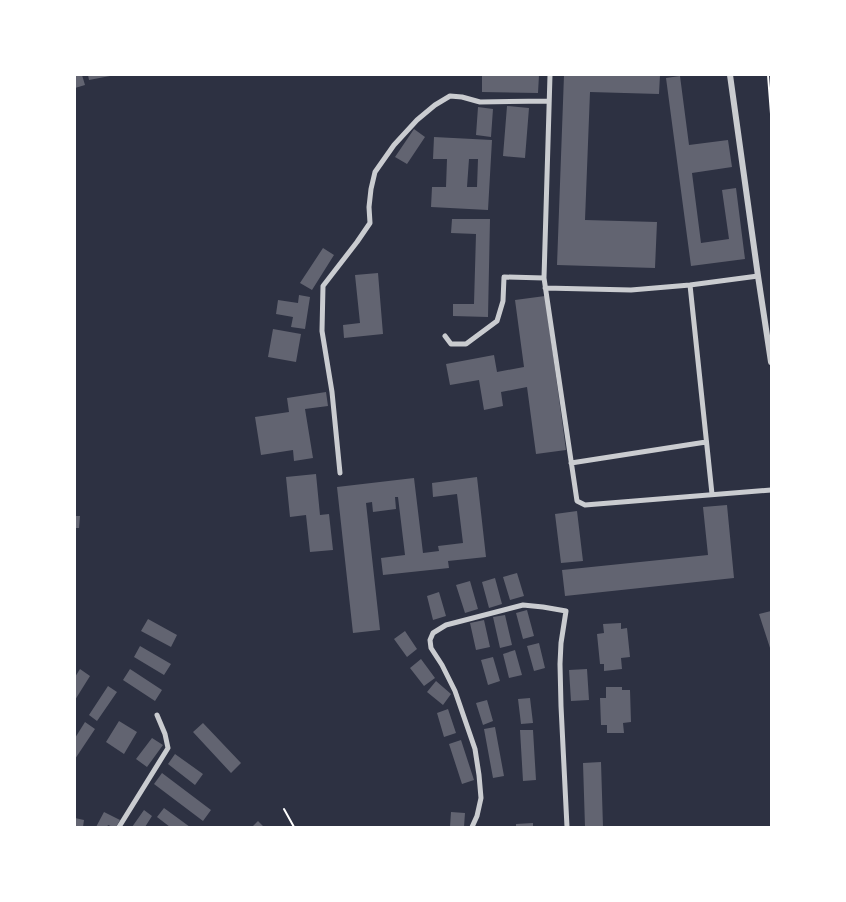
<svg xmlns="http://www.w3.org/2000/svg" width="846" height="902" font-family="Raleway,sans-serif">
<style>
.building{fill:#626471;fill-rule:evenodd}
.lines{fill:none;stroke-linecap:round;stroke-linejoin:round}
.path{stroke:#fff;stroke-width:2}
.minor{stroke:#caccd0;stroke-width:5}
.tertiary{stroke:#caccd0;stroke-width:6}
</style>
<rect width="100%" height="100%" fill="#2d3142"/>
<path class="building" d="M75,75H82L85,85L75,88Z
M88,75H110V76L89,80Z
M482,75H539L538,93L482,92Z
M564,75H660L659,94L590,92L585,220L657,222L655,268L557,265Z
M680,76L689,145L728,140L732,167L692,173L701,243L729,239L722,190L736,188L745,259L691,266L666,78Z
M507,106L529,108L525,158L503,156Z
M478,107L493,109L491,137L476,135Z
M414,129L425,137L407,164L395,157Z
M434,137L492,140L488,210L431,207L432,187H446L447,159H433ZM469,159H478L477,187H467Z
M452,219H490L488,317L453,316V304H474L476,234L451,233Z
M323,248L334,255L312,290L300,283Z
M378,273L383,334L344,338L343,325L360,323L355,275Z
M299,295L310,297L305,329L291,327L293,317L276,314L278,300L298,303Z
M545,296L566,450L536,454L527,387L501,392L503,406L484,410L479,380L450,385L446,364L494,355L497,372L524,367L515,300Z
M273,329L301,334L296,362L268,357Z
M326,392L328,406L305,409L313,458L294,461L293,450L261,455L255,417L289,412L287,398Z
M316,474L320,515L329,514L333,550L310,552L306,515L290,517L286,477Z
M477,477L486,557L448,561L449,568L383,575L381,558L405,555L398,497H395L396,509L373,512L372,502L366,503L380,630L353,633L337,487L414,478L423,553L439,551L438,546L463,543L457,494L433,497L432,483Z
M727,505L734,578L565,596L562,570L708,555L703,507Z
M577,511L583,561L561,563L555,514Z
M75,516H80L79,528H75Z
M517,573L524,596L510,600L503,577Z
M495,578L502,604L489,608L482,582Z
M470,581L478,609L465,613L456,585Z
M439,592L446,616L433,620L427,596Z
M527,610L534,636L523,639L516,613Z
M771,611V651L759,614Z
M505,615L512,645L500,648L493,617Z
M148,619L177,635L171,647L141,631Z
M484,620L490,647L476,650L470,623Z
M621,623V629L627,628L630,657L621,658L622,669L604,671V664H600L597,634L604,633L603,624Z
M405,631L417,649L407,657L394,639Z
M539,643L545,668L534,671L527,646Z
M140,646L171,664L164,675L134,657Z
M515,650L522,675L509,678L503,654Z
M493,657L500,681L488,685L481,660Z
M421,659L435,678L424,686L410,668Z
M80,669L90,676L75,700V677Z
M130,669L162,690L155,701L123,680Z
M587,669L589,700L571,701L569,670Z
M436,681L451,694L443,705L427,692Z
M108,686L117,692L97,721L89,715Z
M606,687H622V690H630L631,722L623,723L624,733H607V725H601L600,698H606Z
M530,698L533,723L521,724L518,699Z
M487,700L493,721L483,725L476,703Z
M448,709L456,733L444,737L437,713Z
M119,721L137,732L124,754L106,742Z
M85,722L95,729L75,759V738Z
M203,723L241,763L231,773L193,732Z
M495,727L504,776L493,778L484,729Z
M520,730H533L536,780L523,781Z
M152,738L163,745L147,767L136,759Z
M461,740L474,780L462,784L449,744Z
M175,754L203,774L195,785L168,764Z
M601,762L603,827H585L583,763Z
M162,773L211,810L203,821L154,784Z
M164,808L190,827H170L157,817Z
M144,810L152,816L145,827H132Z
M104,812L120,820L116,827H113L108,825L107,827H96Z
M451,812L465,813L464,827H450Z
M75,818L84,820L83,827H75Z
M258,821L264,827H252Z
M533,823V827H516V824Z"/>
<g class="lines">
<path class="path" d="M768,75L771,114
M284,809L294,827"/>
<path class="minor" d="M550,75L544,278L577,501L585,505L771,490
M690,285L712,494
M545,288L631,290L690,285L758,276
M445,336L451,344H466L497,321L503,301L504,277L544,278
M571,463L706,442
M340,473L332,392L322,331L323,286L357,242L370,223L369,207L371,189L375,172L394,145L417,120L435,105L450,96L462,97L480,102L549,101
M119,827L168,748L165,734L157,715
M472,827L477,816L481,798L479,775L475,749L455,691L442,665L431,648L430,640L433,633L446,625L523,605L543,607L566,611L561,643L560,664L561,706L567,827"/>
<path class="tertiary" d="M730,75L758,276L771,362"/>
</g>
<rect width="846" height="902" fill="none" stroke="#ffffff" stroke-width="152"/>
</svg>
